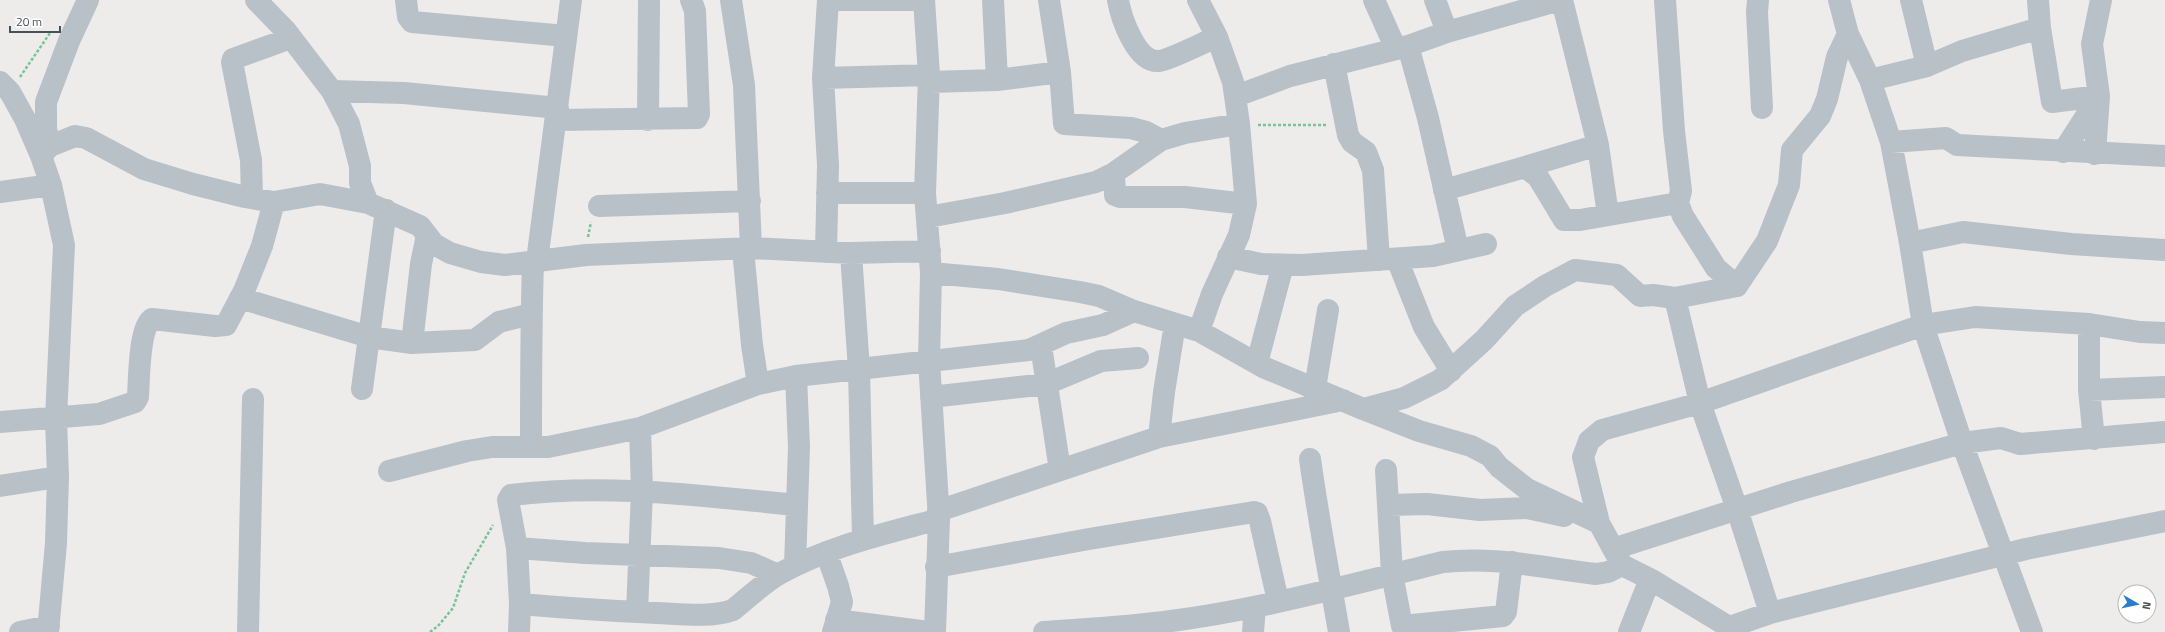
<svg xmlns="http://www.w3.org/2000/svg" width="2165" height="632" font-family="'Titillium Web',sans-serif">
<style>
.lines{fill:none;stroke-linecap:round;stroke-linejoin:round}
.path{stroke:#77c497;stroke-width:2.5;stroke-dasharray:3 2;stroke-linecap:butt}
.minor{stroke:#b7c1c7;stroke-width:22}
</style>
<rect width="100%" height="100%" fill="#eeebeb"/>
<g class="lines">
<path class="path" d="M20,77L50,33
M1258,125H1327
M588,237L591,222
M430,632L438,626L453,608L465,573L493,525"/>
<path class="minor" d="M256,0L286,31L332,91L349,124L360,166V183L368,203
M406,0L408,17L412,22L566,36
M731,0L744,85L751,248
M831,0H924
M924,0L929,75L925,193L931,273L929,361L939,519L935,632
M993,0L997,80
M1049,0L1060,72L1064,124L1131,128L1146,132L1161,140
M1118,0C1121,17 1136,63 1159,61C1170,60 1204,42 1217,37
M1198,0L1217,37L1233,82L1239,124L1246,204L1239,235L1212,294L1199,331
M1374,0L1396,49
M1435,0L1447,32
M1562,0L1598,145L1608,215
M1665,0L1674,131L1681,191L1678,203L1683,216L1716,268L1737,286
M1758,0L1757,12L1762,108
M1839,0L1848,34L1870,80L1891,142L1910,243L1923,325L1962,443L2032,632
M2038,0L2040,28L2052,102L2099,96L2063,152
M1408,46L1428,118L1458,250
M1334,64L1348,135L1352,142L1366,152L1373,170L1379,260
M1927,66L1962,51L2040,28
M823,78L929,75
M1870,80L1927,66L1911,0
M0,82L10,92L25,119L41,156L51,185L64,245L56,418L58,477L56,543L48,632
M929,82L997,80L1060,72
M332,91L404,93L558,108
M1236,96L1290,76L1408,46L1447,32L1560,0
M557,120L697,118L699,114L695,11L691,0
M648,120L649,0
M1891,142L1946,138L1957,145L2165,156
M50,146L46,129V102L69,41L88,0
M2095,154L2099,96L2092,44L2101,0
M41,156L50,146L75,136L86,138L144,169L193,184L245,197L274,202L320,194L368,203L420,226L434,244L450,253L481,262L505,265L586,255L751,248L851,253L930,251
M1525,167L1598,145
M1114,173L1115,195L1120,197H1185L1246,204
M1444,190L1525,167L1538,177L1564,220H1580L1678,203
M0,192L51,185
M827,193H925
M252,198L251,160L232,62L233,59L291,38
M599,206L750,201
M928,217L1005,203L1096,182L1114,173L1161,140L1185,133L1239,124
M1910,243L1963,232L2071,244L2165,250
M743,249L752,345L758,384
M826,252L828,165L823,78L828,0
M851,253L859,370L863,539
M1228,257L1261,264L1302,265L1433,256L1486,244
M1397,259L1424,327L1451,371
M537,261L571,0
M931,273L998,279L1080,292L1099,296L1134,311L1199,331L1263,367L1363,409L1419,431L1471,446L1490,456L1499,467L1527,489L1599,523
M240,298L369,337L412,343L475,340L499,322L531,314
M1675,298L1700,403L1923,325L1975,317L2089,324
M412,343L421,264L427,235
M1041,346L1060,470
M1257,363L1283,265
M1315,388L1328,310
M362,389L386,210
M2089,390L2165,387
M931,397L1046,384L1101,361L1138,358
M1363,409L1404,398L1440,380L1484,340L1515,306L1545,286L1575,270L1617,275L1640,296L1653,295L1675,298L1737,286L1767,241L1789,185L1792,150L1820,116L1827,99L1837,57L1848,34
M0,422L99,414L135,402L138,397C139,382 139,326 152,319L215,326L226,325L244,291L262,246L274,202
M1159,437L1164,392L1175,324
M2094,439L2089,390V324L2140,332L2165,333
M531,447C531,385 531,324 533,262
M1310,459C1318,517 1329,574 1339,632
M1386,470L1392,574L1402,626L1503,616L1506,612L1512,562
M389,471L467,451L492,447H548L640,428L758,384L796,376L1029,350L1066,333L1103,325L1134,311
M0,486L58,477
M1388,505L1427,504L1480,510L1527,508L1564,516
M938,511L1159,437L1343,400
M517,548L585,553L719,558L751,563L778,575
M1613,549L1791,492L1962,443L2001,438L2020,444L2165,432
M826,552L838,586L842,602L833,632
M795,566L799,447L796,376
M936,567L1089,539L1254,512L1257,513L1260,521L1278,601
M520,604L517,548L508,500L511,495C608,483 700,496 797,505
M637,612L642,491L640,428
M836,620L929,632
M20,632L49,626
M248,632L253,399
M519,632L520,604C566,608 611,611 657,613C681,614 710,618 733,610C748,598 762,584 779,574C829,546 884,534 939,519
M1044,632C1086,629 1129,627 1171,621C1263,609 1353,584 1443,562C1494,556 1544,568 1596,574L1608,572L1622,565
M1253,632L1255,607
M1629,632L1650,579
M1730,632V627L1770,613
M1737,632L1650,579L1622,565L1599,523L1583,457L1589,441L1602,430L1700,403L1737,509L1770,613L2026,549L2165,521"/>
</g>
<g transform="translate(2137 604) rotate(99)"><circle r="19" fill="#ffffff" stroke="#b5b9bc"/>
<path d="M0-3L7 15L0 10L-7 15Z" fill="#287ecb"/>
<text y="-6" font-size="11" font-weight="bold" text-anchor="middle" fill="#455057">N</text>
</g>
<path d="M10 26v6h50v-6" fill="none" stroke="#455057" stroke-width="2"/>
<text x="16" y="26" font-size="12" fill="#455057" stroke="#ffffff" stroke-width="3" paint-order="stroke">20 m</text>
</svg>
